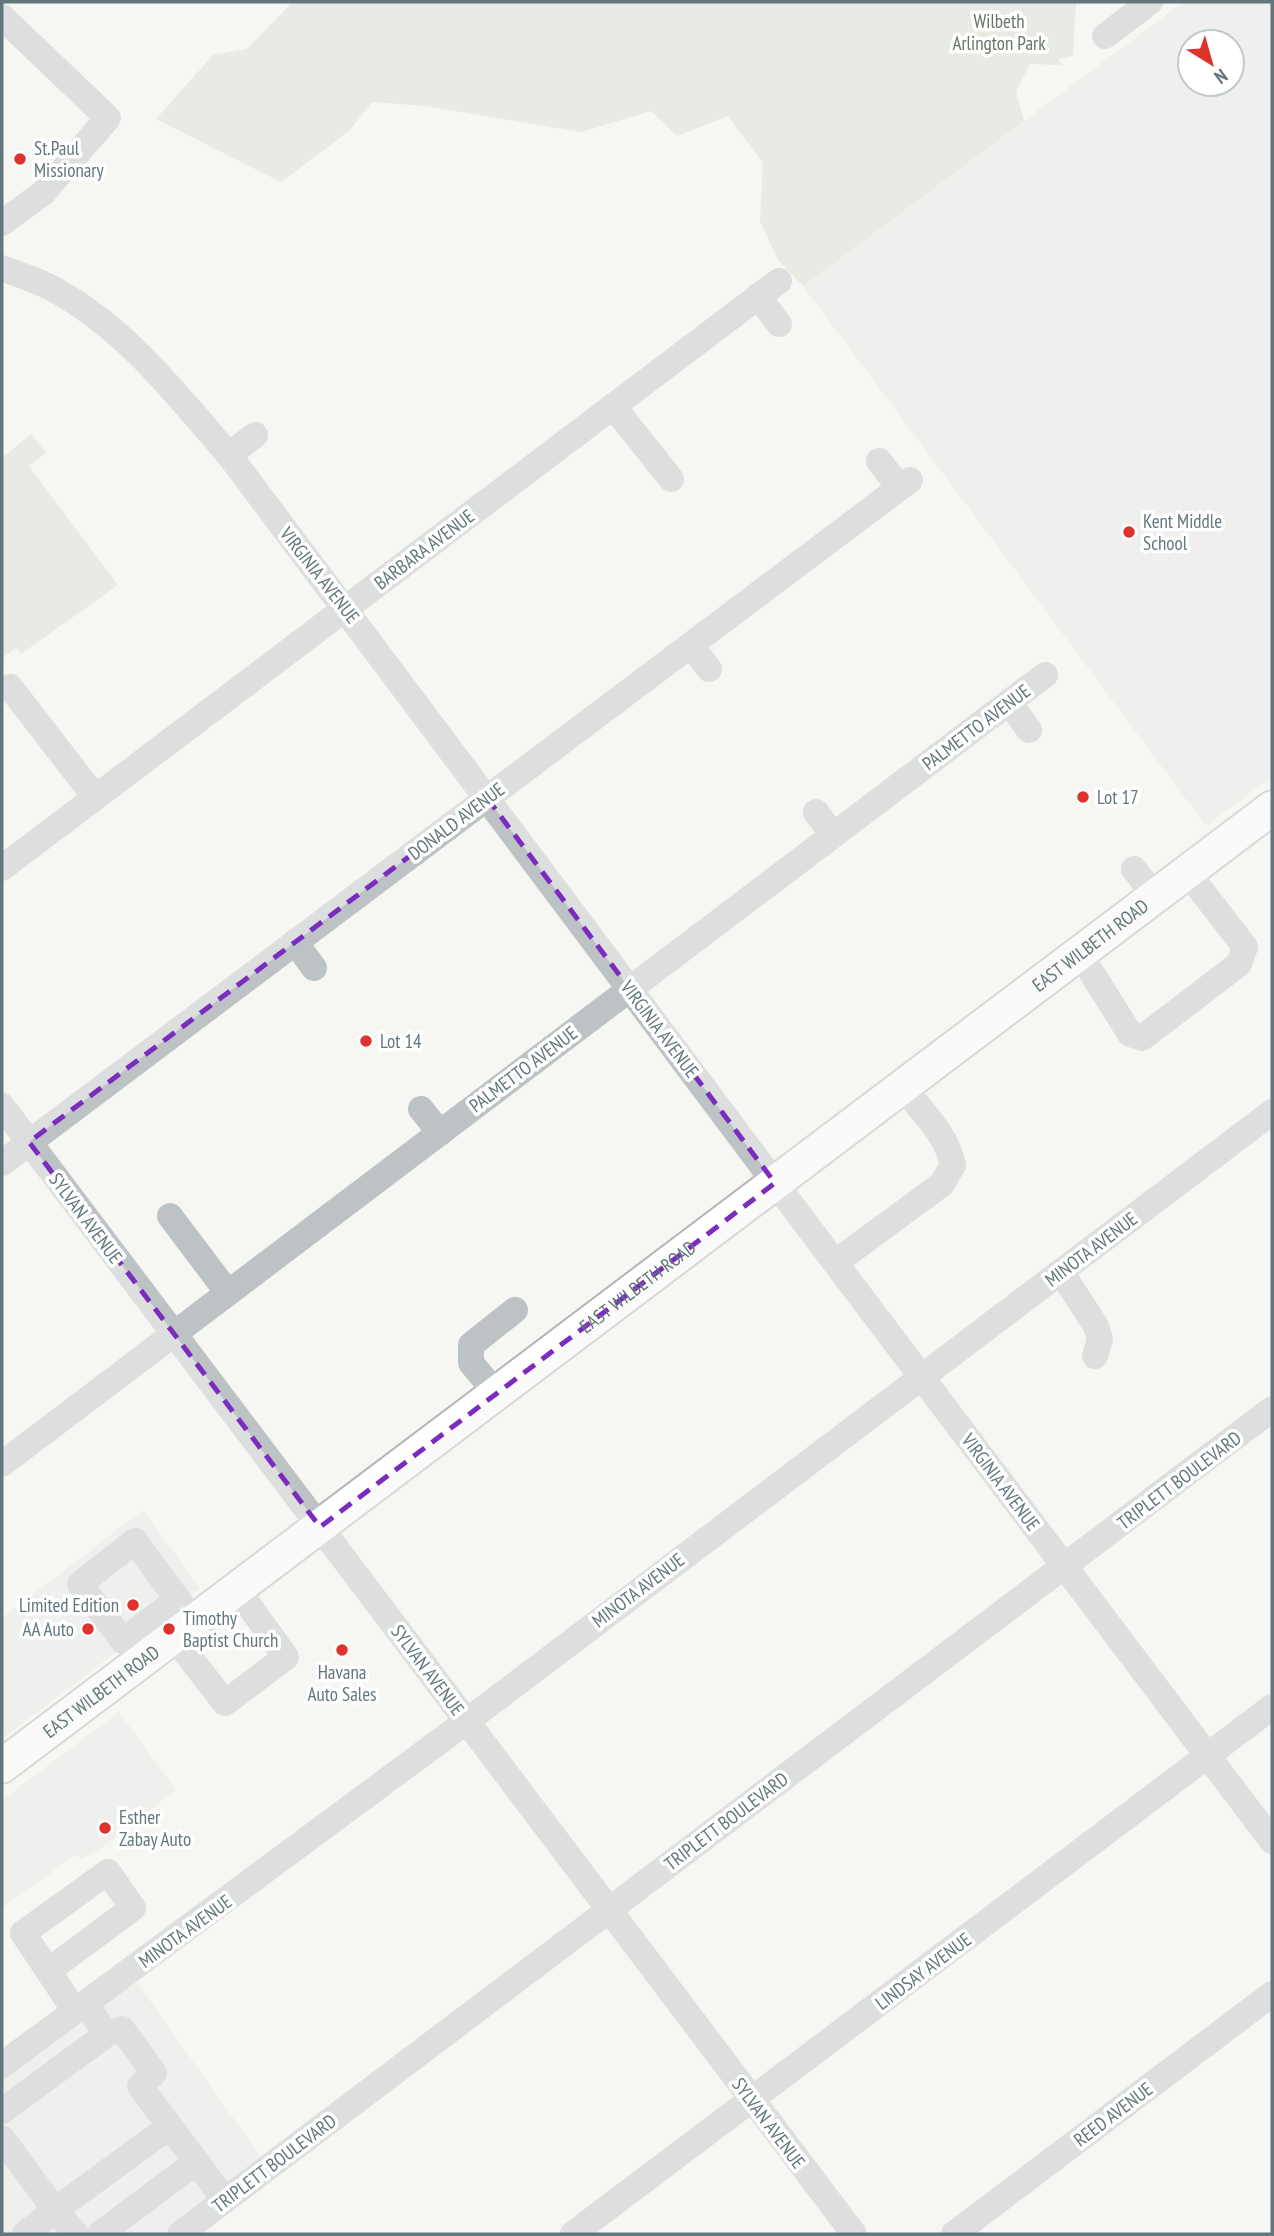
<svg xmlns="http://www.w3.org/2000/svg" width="1274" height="2236" viewBox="0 0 1274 2236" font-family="'PT Sans Narrow',sans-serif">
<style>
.built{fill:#e7e8e7;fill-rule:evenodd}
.green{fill:#d7dbd2}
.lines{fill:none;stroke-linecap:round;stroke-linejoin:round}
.major-casing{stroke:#afb6b8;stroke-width:37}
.minor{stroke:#bdc3c5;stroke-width:26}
.major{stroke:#fff;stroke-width:33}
.marked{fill:none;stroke:#7b2cbf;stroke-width:5;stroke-dasharray:14 9;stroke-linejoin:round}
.poi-dot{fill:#de322c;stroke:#fff;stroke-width:2.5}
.labels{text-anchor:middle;stroke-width:7;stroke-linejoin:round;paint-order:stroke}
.park-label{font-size:19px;fill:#697661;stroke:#fff}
.poi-label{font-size:19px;fill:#62777d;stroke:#fff;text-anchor:start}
.street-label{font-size:19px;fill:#62777d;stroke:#fff}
</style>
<rect width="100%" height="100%" fill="#f6f6f3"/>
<g class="built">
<path d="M1183,2H1272V777L1206,826L803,286ZM1190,42H1232V84H1190Z"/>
<polygon points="143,1510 200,1588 2,1739 2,1618"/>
<polygon points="119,1712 176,1790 101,1848 82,1859 77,1854 2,1908 2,1800"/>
<polygon points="129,1971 268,2167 180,2234 2,2234 2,2065"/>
</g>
<g class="green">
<polygon points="290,2 1075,2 1076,3 1073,56 1058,59 1062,65 1030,64 1016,91 1024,121 803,286 778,260 760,221 763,163 728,116 677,136 651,111 581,132 425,106 372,102 349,131 281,182 156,119 213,55 247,49 289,6"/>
<polygon points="31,434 46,453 29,466 118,585 21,654 16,648 2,658 2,458"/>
</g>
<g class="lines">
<defs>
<g id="major">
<path id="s1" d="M2,1766L1272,808"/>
</g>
</defs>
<use href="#major" class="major-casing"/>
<g class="minor">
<polyline points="2,17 108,118 43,193 2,223"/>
<polyline points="1105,36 1150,2"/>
<path d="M2,268C20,275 40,281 57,291C128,331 176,394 229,455L775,1183L1272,1841"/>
<polyline points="758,296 779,324"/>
<polyline points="613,406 671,479"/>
<polyline points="229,455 255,435"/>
<polyline points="879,461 899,487"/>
<polyline points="691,645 709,669"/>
<polyline points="10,687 95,797"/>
<polyline points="1009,702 1029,730"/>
<polyline points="816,812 833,835"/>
<polyline points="2,868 779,281"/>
<polyline points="1134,869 1155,896"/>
<polyline points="295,942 314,968"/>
<polyline points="1080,954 1130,1034 1142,1038 1239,964 1245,947 1187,872"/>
<polyline points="2,1106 854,2234"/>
<polyline points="421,1109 440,1133"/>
<polyline points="2,1163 910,480"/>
<polyline points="170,1216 228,1293"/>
<path d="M836,1262L942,1184L953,1165C947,1134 921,1111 903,1087"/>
<polyline points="1061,1272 1096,1326 1100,1339 1095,1356"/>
<polyline points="496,1393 471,1363 471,1345 515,1310"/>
<polyline points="2,1464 1045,675"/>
<polyline points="178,1599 123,1641 80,1584 135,1541 194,1622"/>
<polyline points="174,1637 225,1703 286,1657 237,1589"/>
<polyline points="48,1971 133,1908 108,1872 23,1933 75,2011"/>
<polyline points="85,2004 107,2034 122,2029 154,2073 140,2086 225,2200"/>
<polyline points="2,2065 467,1721 1272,1112"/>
<polyline points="2,2111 107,2034"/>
<polyline points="2,2138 55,2210 76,2234"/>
<polyline points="25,2234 55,2210 169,2127"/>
<polyline points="100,2234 196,2162"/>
<polyline points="180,2234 1272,1409"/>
<polyline points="573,2234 1272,1707"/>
<polyline points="954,2234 1272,1994"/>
</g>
<use href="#major" class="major"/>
</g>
<path d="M0 0H1274V2236H0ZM487,798L775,1183L320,1527L29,1142Z" fill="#f6f6f3" fill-opacity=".55" fill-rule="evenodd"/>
<path class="marked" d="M487,798L775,1183L320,1527L29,1142Z"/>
<g class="poi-dot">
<circle cx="20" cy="159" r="7"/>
<circle cx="1129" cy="532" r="7"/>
<circle cx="1083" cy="797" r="7"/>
<circle cx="366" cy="1041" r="7"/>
<circle cx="133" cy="1605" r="7"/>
<circle cx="88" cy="1629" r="7"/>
<circle cx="169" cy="1629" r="7"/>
<circle cx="342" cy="1650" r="7"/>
<circle cx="105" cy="1828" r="7"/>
</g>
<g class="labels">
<g class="park-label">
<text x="999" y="28">Wilbeth<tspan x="999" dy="22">Arlington Park</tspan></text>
</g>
<g class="poi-label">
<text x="34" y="155">St.Paul<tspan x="34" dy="22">Missionary</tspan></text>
<text x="1143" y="528">Kent Middle<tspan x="1143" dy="22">School</tspan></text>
<text x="1097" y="804">Lot 17</text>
<text x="380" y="1048">Lot 14</text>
<text x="119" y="1612" text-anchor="end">Limited Edition</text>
<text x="183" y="1625">Timothy<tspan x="183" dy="22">Baptist Church</tspan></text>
<text x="74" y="1636" text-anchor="end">AA Auto</text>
<text x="342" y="1679" text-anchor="middle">Havana<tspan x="342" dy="22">Auto Sales</tspan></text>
<text x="119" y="1824">Esther<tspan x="119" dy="22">Zabay Auto</tspan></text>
</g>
<g class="street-label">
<text transform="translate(424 549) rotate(-37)" y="7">BARBARA AVENUE</text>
<text transform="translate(320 575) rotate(52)" y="7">VIRGINIA AVENUE</text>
<text transform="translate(976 727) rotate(-37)" y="7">PALMETTO AVENUE</text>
<text transform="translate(456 821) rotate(-37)" y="7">DONALD AVENUE</text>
<text dy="7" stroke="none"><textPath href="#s1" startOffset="1363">EAST WILBETH ROAD</textPath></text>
<text transform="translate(660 1029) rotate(53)" y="7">VIRGINIA AVENUE</text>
<text transform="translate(523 1069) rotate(-37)" y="7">PALMETTO AVENUE</text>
<text transform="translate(86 1218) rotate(53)" y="7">SYLVAN AVENUE</text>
<text transform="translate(1091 1249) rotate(-37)" y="7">MINOTA AVENUE</text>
<text dy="7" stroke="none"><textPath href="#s1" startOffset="796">EAST WILBETH ROAD</textPath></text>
<text transform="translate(1179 1480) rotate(-37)" y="7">TRIPLETT BOULEVARD</text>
<text transform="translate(1001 1482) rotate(53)" y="7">VIRGINIA AVENUE</text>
<text transform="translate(638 1590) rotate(-37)" y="7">MINOTA AVENUE</text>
<text transform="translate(428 1670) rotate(53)" y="7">SYLVAN AVENUE</text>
<text dy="7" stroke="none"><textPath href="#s1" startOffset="124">EAST WILBETH ROAD</textPath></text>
<text transform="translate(726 1821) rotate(-37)" y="7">TRIPLETT BOULEVARD</text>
<text transform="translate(185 1931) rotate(-36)" y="7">MINOTA AVENUE</text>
<text transform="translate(923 1971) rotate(-37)" y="7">LINDSAY AVENUE</text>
<text transform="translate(1113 2114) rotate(-37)" y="7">REED AVENUE</text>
<text transform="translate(769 2123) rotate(53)" y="7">SYLVAN AVENUE</text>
<text transform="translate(274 2163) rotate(-37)" y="7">TRIPLETT BOULEVARD</text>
</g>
</g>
<rect width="1274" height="2236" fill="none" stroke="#62777d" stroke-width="7"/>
<g transform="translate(1211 63) rotate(143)"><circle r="33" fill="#ffffff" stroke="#c0c9cb" stroke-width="2"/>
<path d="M0-5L12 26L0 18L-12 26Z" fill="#de322c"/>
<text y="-10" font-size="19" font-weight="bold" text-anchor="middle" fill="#62777d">N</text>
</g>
</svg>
